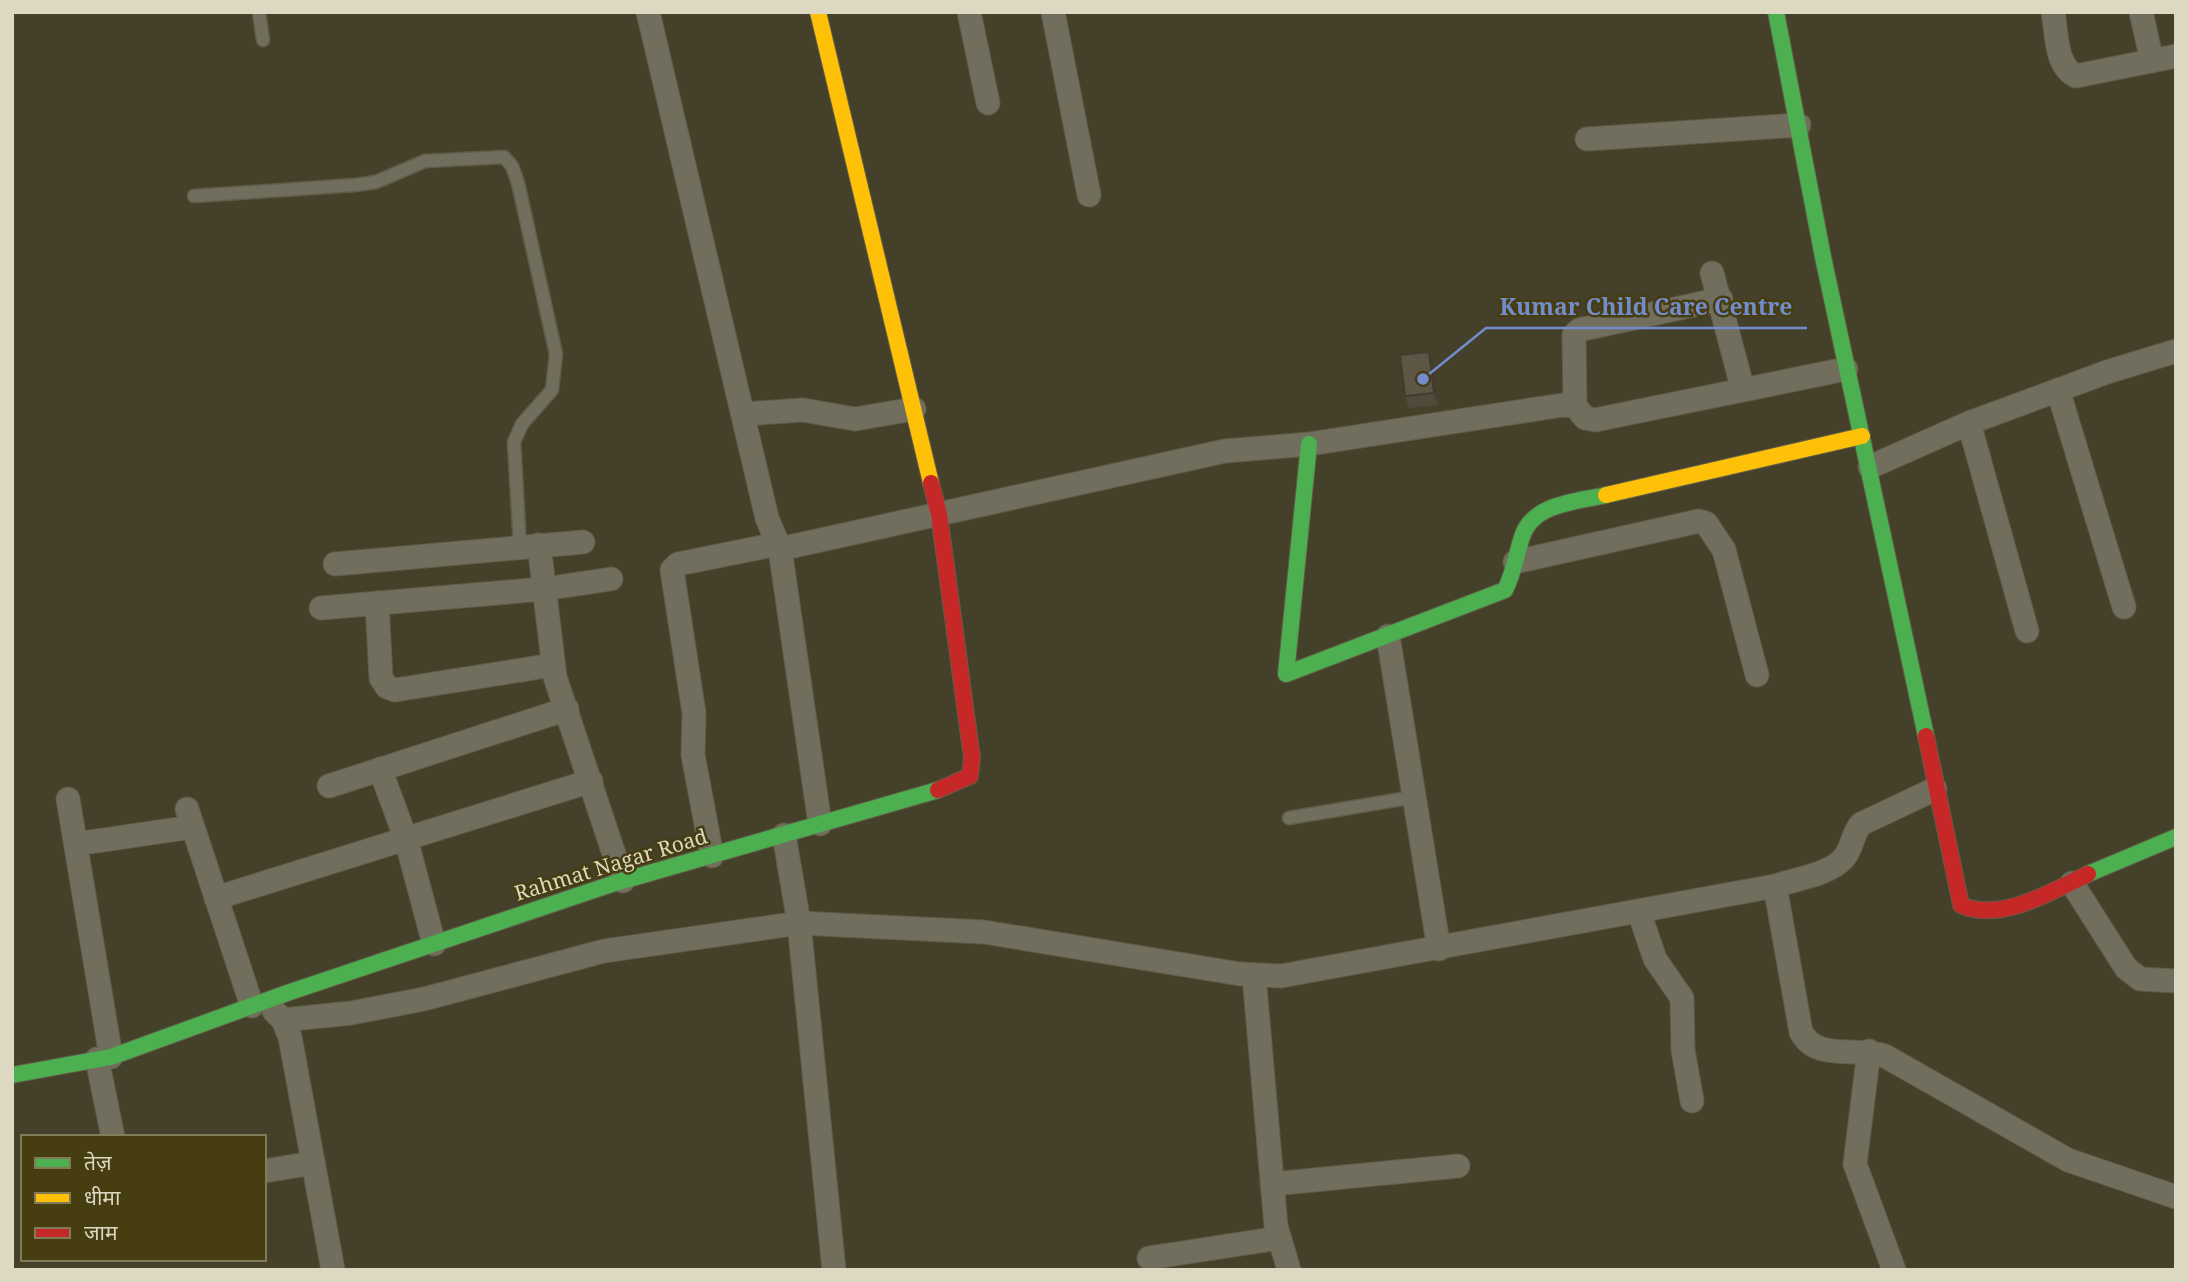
<svg xmlns="http://www.w3.org/2000/svg" width="2188" height="1282" viewBox="0 0 2188 1282" font-family="'Noto Serif','Noto Sans Devanagari',serif">
<style>
.lines{fill:none;stroke-linecap:round;stroke-linejoin:round}
.lane-casing{stroke:#5f5c47;stroke-width:15}
.street-casing{stroke:#5f5c47;stroke-width:25}
.fast-casing{stroke:#5f5c47;stroke-width:18}
.slow-casing{stroke:#5f5c47;stroke-width:18}
.jam-casing{stroke:#5f5c47;stroke-width:18}
.lane{stroke:#716e5e;stroke-width:12}
.street{stroke:#716e5e;stroke-width:23}
.fast{stroke:#4caf50;stroke-width:16}
.slow{stroke:#ffc107;stroke-width:16}
.jam{stroke:#c62828;stroke-width:16}
.wall{fill:#514a3b}
.shaded-wall{fill:#423c30}
.building{fill:#5e5645;stroke:#423c30;stroke-width:2}
.labels{text-anchor:middle;stroke-width:5;stroke-linejoin:round;paint-order:stroke}
.street-label{font-size:21px;fill:#ddd8c1;stroke:#463d11}
.leader{fill:none;stroke:#738cce;stroke-width:2.5}
.callout-dot{fill:#738cce;stroke:#463d11;stroke-width:2.5}
.callout-label{font-size:23px;text-anchor:middle;font-weight:bold;fill:#738cce;stroke:#463d11;stroke-width:5;stroke-linejoin:round;paint-order:stroke}
</style>
<rect width="100%" height="100%" fill="#454029"/>
<g class="lines">
<defs>
<g id="lane">
<polyline points="259,12 263,40"/>
<polyline points="194,196 355,185 376,182 425,161 504,157 512,166 518,183 556,354 552,390 522,424 514,442 520,547"/>
<polyline points="1289,818 1414,797"/>
</g>
<g id="street">
<polyline points="648,12 767,518 780,549 1225,451 1309,444 1563,405 1575,406 1585,418 1595,420 1846,369"/>
<polyline points="969,12 988,103"/>
<polyline points="1053,12 1089,195"/>
<path d="M2053,12C2057,33 2055,66 2076,76L2176,56"/>
<polyline points="2141,12 2152,61"/>
<polyline points="1587,139 1799,125"/>
<polyline points="1712,273 1743,390"/>
<polyline points="2058,390 2124,607"/>
<polyline points="1575,406 1574,335 1579,330 1721,299"/>
<polyline points="743,414 803,410 855,419 914,409"/>
<polyline points="1969,423 2107,372 2176,351"/>
<polyline points="1870,467 1969,423 2027,631"/>
<polyline points="539,545 555,677 623,881"/>
<polyline points="780,549 820,824"/>
<polyline points="1515,562 1699,521 1706,523 1724,550 1757,675"/>
<polyline points="335,564 583,542"/>
<polyline points="377,603 381,678 387,687 395,690 553,665"/>
<polyline points="321,608 544,589 611,579"/>
<polyline points="1388,636 1439,949"/>
<polyline points="380,769 406,839 434,944"/>
<polyline points="329,786 567,709"/>
<path d="M1935,789L1861,824C1852,834 1852,850 1843,859C1828,875 1795,879 1775,886L1801,1032C1817,1062 1856,1046 1885,1056L2068,1160L2176,1197"/>
<polyline points="68,799 111,1057"/>
<polyline points="187,809 252,1006"/>
<polyline points="784,835 799,923 834,1270"/>
<polyline points="76,844 192,827"/>
<polyline points="712,856 693,755 694,713 672,570 678,564 778,544"/>
<polyline points="2072,883 2126,968 2140,979 2176,981"/>
<polyline points="216,898 591,781"/>
<polyline points="1639,912 1655,959 1682,998 1683,1050 1692,1101"/>
<polyline points="1254,976 1276,1226 1289,1270"/>
<polyline points="274,1011 283,1020 290,1037 333,1270"/>
<polyline points="283,1020 351,1013 424,999 604,951 799,923 984,932 1240,974 1281,976 1775,886"/>
<polyline points="1869,1051 1855,1164 1894,1270"/>
<polyline points="97,1059 113,1137"/>
<polyline points="264,1171 313,1163"/>
<polyline points="1272,1184 1458,1166"/>
<polyline points="1149,1258 1279,1238"/>
</g>
<g id="fast">
<polyline points="1776,12 1823,257 1926,736"/>
<path d="M1309,444L1286,674L1505,590C1514,573 1516,555 1522,537C1533,503 1576,502 1606,495"/>
<polyline points="2088,874 2176,837"/>
<polyline points="12,1075 111,1057 290,992 615,883 938,790"/>
</g>
<g id="slow">
<polyline points="818,12 931,483"/>
<polyline points="1606,495 1862,436"/>
</g>
<g id="jam">
<polyline points="931,483 939,514 972,758 970,776 938,790"/>
<path d="M1926,736L1961,905C2000,923 2053,891 2088,874"/>
</g>
</defs>
<use href="#lane" class="lane-casing"/>
<use href="#street" class="street-casing"/>
<use href="#fast" class="fast-casing"/>
<use href="#slow" class="slow-casing"/>
<use href="#jam" class="jam-casing"/>
<use href="#lane" class="lane"/>
<use href="#street" class="street"/>
<use href="#fast" class="fast"/>
<use href="#slow" class="slow"/>
<use href="#jam" class="jam"/>
</g>
<polygon class="wall" points="1433,363 1438,405 1409,408 1405,396"/>
<polygon class="shaded-wall" points="1429,352 1433,363 1438,405 1434,393"/>
<polygon class="building" points="1429,352 1434,393 1405,396 1400,355"/>
<g class="labels">
<g class="street-label">
<text transform="translate(611 865) rotate(-17)" y="7">Rahmat Nagar Road</text>
</g>
</g>
<path class="leader" d="M1423 379L1486 328H1807"/>
<circle class="callout-dot" cx="1423" cy="379" r="7"/>
<g class="callout-label">
<text x="1646" y="315">Kumar Child Care Centre</text>
</g>
<rect width="2188" height="1282" fill="none" stroke="#ddd8c1" stroke-width="28"/>
<rect x="21" y="1135" width="245" height="126" fill="#463d11" stroke="#827b57" stroke-width="2"/>
<rect x="35" y="1158" width="35" height="10" fill="#4caf50" stroke="#827b57" stroke-width="2"/>
<text x="84" y="1170" font-size="21" fill="#ddd8c1">तेज़</text>
<rect x="35" y="1193" width="35" height="10" fill="#ffc107" stroke="#827b57" stroke-width="2"/>
<text x="84" y="1205" font-size="21" fill="#ddd8c1">धीमा</text>
<rect x="35" y="1228" width="35" height="10" fill="#c62828" stroke="#827b57" stroke-width="2"/>
<text x="84" y="1240" font-size="21" fill="#ddd8c1">जाम</text>
</svg>
